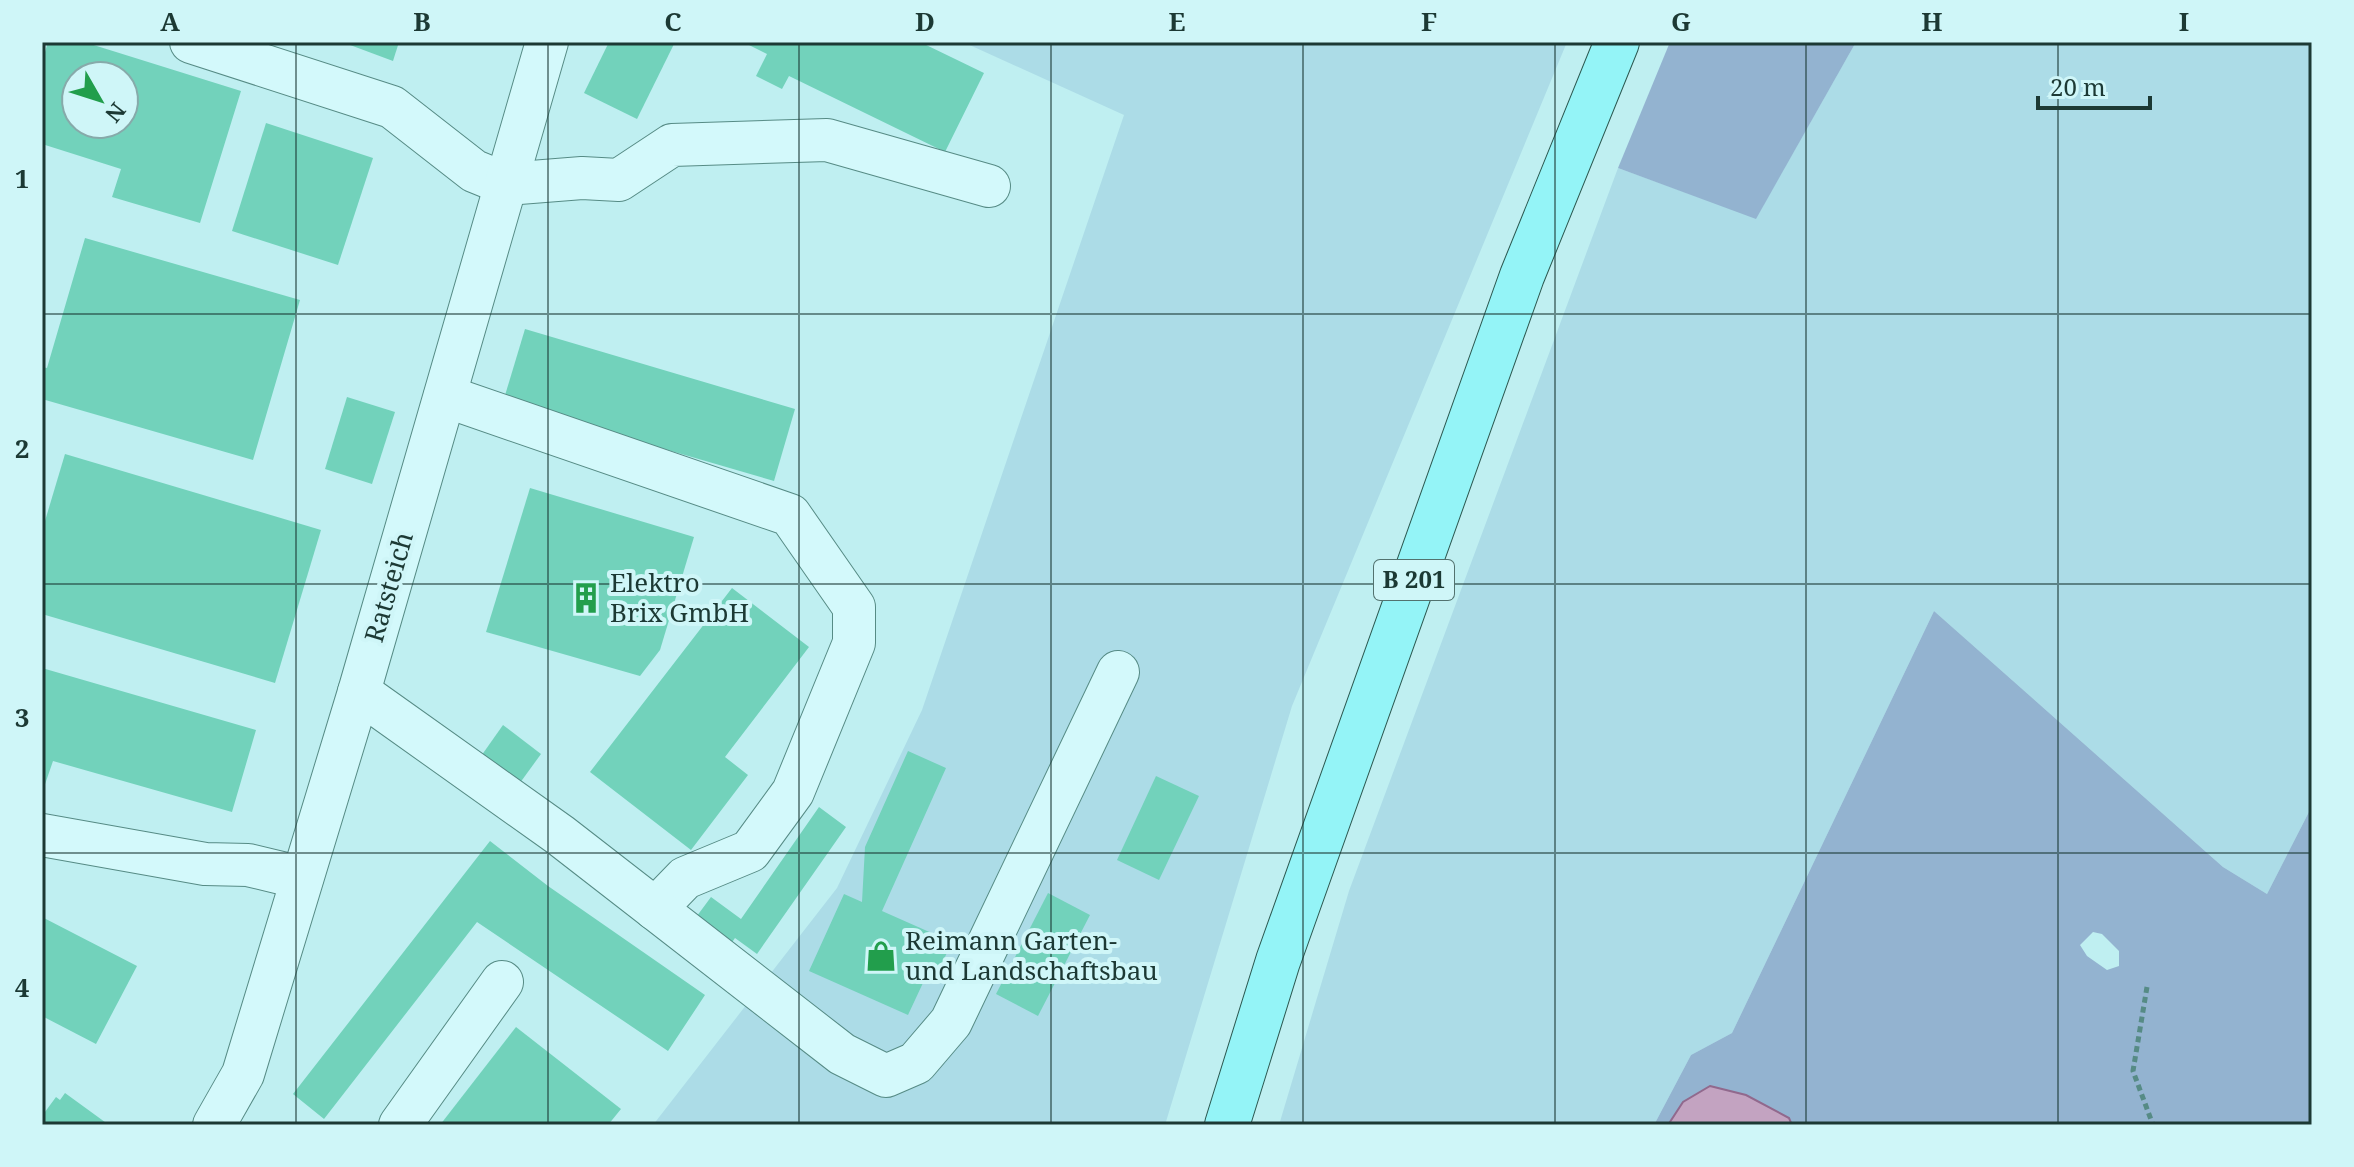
<svg xmlns="http://www.w3.org/2000/svg" width="2354" height="1167" viewBox="0 0 2354 1167" font-family="'Noto Serif',serif">
<style>
.farmland{fill:#acdce7}
.green{fill:#93b3d0;fill-rule:evenodd}
.water{fill:#c3a3c1;stroke:#91698d;stroke-width:2}
.building{fill:#72d2bb;fill-rule:evenodd}
.lines{fill:none;stroke-linecap:round;stroke-linejoin:round}
.minor-casing{stroke:#568b85;stroke-width:44}
.major-casing{stroke:#2b5850;stroke-width:46}
.path{stroke:#568b85;stroke-width:5;stroke-dasharray:6 4;stroke-linecap:butt}
.minor{stroke:#d3f9fb;stroke-width:42}
.major{stroke:#94f4f7;stroke-width:44}
.grid{fill:none;stroke:#1c3934;stroke-width:2;stroke-opacity:0.55}
.labels{text-anchor:middle;stroke-width:8;stroke-linejoin:round;paint-order:stroke}
.shield{fill:#cff6f8;stroke:#52726f;stroke-width:2}
.shield-label{font-size:24px;font-weight:bold;fill:#1c3934}
.poi-label{font-size:26px;fill:#1c3934;stroke:#cff6f8;text-anchor:start}
.street-label{font-size:26px;fill:#1c3934;stroke:#cff6f8}
.neatline{fill:none;stroke:#1c3934;stroke-width:3}
.grid-label{font-size:26px;text-anchor:middle;font-weight:bold;fill:#1c3934}
</style>
<rect width="100%" height="100%" fill="#bfeff1"/>
<g class="farmland">
<polygon points="963,42 1567,42 1292,706 1165,1125 653,1125 837,888 922,710 1124,115"/>
<polygon points="1856,42 2312,42 2312,806 2267,894 2223,867 1934,611 1732,1033 1691,1055 1654,1125 1279,1125 1349,891 1618,168 1756,218"/>
</g>
<g class="green">
<polygon points="1670,42 1856,42 1756,219 1618,168"/>
<path d="M1934,611L2223,867L2267,894L2312,806V1125H1792L1789,1118L1654,1125L1691,1055L1732,1033ZM2093,932L2102,934L2119,951V966L2107,970L2087,956L2080,945Z"/>
</g>
<polygon class="water" points="1710,1086 1746,1095 1789,1118 1792,1125 1668,1125 1683,1102"/>
<g class="building">
<path d="M48,42H84L241,91L200,223L112,197L121,169L42,144V62ZM76,76H124V124H76Z"/>
<polygon points="342,42 399,42 393,61"/>
<polygon points="609,42 675,42 637,119 584,93"/>
<polygon points="743,42 920,42 984,73 945,152 789,76 782,89 756,76 767,54"/>
<polygon points="266,123 373,158 338,265 232,231"/>
<polygon points="85,238 300,300 253,460 42,399 42,367 47,368"/>
<polygon points="525,329 795,409 774,481 503,402"/>
<polygon points="347,397 395,412 372,484 325,469"/>
<polygon points="65,454 321,530 275,683 42,614 42,531"/>
<polygon points="530,488 694,537 660,650 640,676 486,632"/>
<polygon points="732,588 809,647 725,757 748,775 691,850 590,772"/>
<polygon points="42,668 256,730 232,812 53,761 42,793"/>
<polygon points="503,725 541,754 517,787 479,759"/>
<polygon points="908,751 946,768 882,911 952,942 937,974 929,970 908,1015 809,971 844,894 862,902 865,847"/>
<polygon points="1156,776 1199,796 1159,880 1117,860"/>
<polygon points="819,807 846,827 757,954 735,938 730,945 694,920 711,897 741,919"/>
<polygon points="490,841 548,886 705,995 668,1051 477,922 324,1119 293,1094"/>
<polygon points="1048,893 1090,915 1038,1016 996,994"/>
<polygon points="42,917 137,966 96,1044 42,1016"/>
<polygon points="516,1027 621,1109 608,1125 440,1125"/>
<polygon points="65,1093 109,1125 42,1125 42,1116 56,1097 60,1100"/>
</g>
<g class="lines">
<defs>
<g id="minor">
<polyline points="191,42 392,107 474,171 506,184 582,178 619,180 672,145 827,140 989,186"/>
<polyline points="445,396 790,515 854,607 854,643 793,792 750,851 685,878 655,909"/>
<polyline points="359,692 560,835 842,1054 886,1076 916,1063 951,1022 1118,672"/>
<polyline points="42,835 205,864 248,865 302,878"/>
<polyline points="214,1125 243,1074 359,692 547,42"/>
<polyline points="400,1125 502,982"/>
</g>
<polyline id="major" points="1227,1125 1278,961 1522,276 1617,42"/>
</defs>
<use href="#minor" class="minor-casing"/>
<use href="#major" class="major-casing"/>
<polyline class="path" points="2147,987 2133,1071 2153,1125"/>
<use href="#minor" class="minor"/>
<use href="#major" class="major"/>
</g>
<path class="grid" d="M296,42V1125M548,42V1125M799,42V1125M1051,42V1125M1303,42V1125M1555,42V1125M1806,42V1125M2058,42V1125M42,314H2312M42,584H2312M42,853H2312"/>
<defs>
<symbol id="building-bare" viewBox="-9 -9 18 18"><path d="M-4-6H4V6H1V3H-1V6H-4ZM-2.5-4.3h1.7v1.8h-1.7ZM.8-4.3h1.7v1.8H.8ZM-2.5-1h1.7V.8h-1.7ZM.8-1h1.7V.8H.8Z" fill="#229e4c" stroke="#cff6f8" stroke-width="2.5" paint-order="stroke"/></symbol>
<symbol id="shop-bare" viewBox="-9 -9 18 18"><path d="M-5-2.5h2.3a2.7 3.5 0 0 1 5.4 0H5L5.5 6h-11ZM-1.5-2.5h3a1.5 2.3 0 0 0-3 0Z" fill="#229e4c" stroke="#cff6f8" stroke-width="2.5" paint-order="stroke"/></symbol>
</defs>
<g fill-rule="evenodd">
<use href="#building-bare" x="564" y="576" width="44" height="44"/>
<use href="#shop-bare" x="859" y="934" width="44" height="44"/>
</g>
<g class="labels">
<rect class="shield" x="1374" y="560" width="80" height="40" rx="6"/>
<g class="shield-label">
<text x="1414" y="588">B 201</text>
</g>
<g class="poi-label">
<text x="610" y="592">Elektro<tspan x="610" dy="30">Brix GmbH</tspan></text>
<text x="905" y="950">Reimann Garten-<tspan x="905" dy="30">und Landschaftsbau</tspan></text>
</g>
<g class="street-label">
<text transform="translate(389 587) rotate(-74)" y="9">Ratsteich</text>
</g>
</g>
<rect width="2354" height="1167" fill="none" stroke="#cff6f8" stroke-width="88"/>
<g transform="translate(100 100) rotate(129)"><circle r="38" fill="#cff6f8" stroke="#87aaaa" stroke-width="2"/>
<path d="M0-6L14 30L0 20L-14 30Z" fill="#229e4c"/>
<text y="-12" font-size="22" font-weight="bold" text-anchor="middle" fill="#1c3934">N</text>
</g>
<path d="M2038 96v12h112v-12" fill="none" stroke="#1c3934" stroke-width="4"/>
<text x="2050" y="96" font-size="24" fill="#1c3934" stroke="#cff6f8" stroke-width="6" paint-order="stroke">20 m</text>
<rect x="44" y="44" width="2266" height="1079" class="neatline"/>
<g class="grid-label">
<text x="170" y="31">A</text>
<text x="422" y="31">B</text>
<text x="673" y="31">C</text>
<text x="925" y="31">D</text>
<text x="1177" y="31">E</text>
<text x="1429" y="31">F</text>
<text x="1681" y="31">G</text>
<text x="1932" y="31">H</text>
<text x="2184" y="31">I</text>
<text x="22" y="188">1</text>
<text x="22" y="458">2</text>
<text x="22" y="727">3</text>
<text x="22" y="997">4</text>
</g>
</svg>
